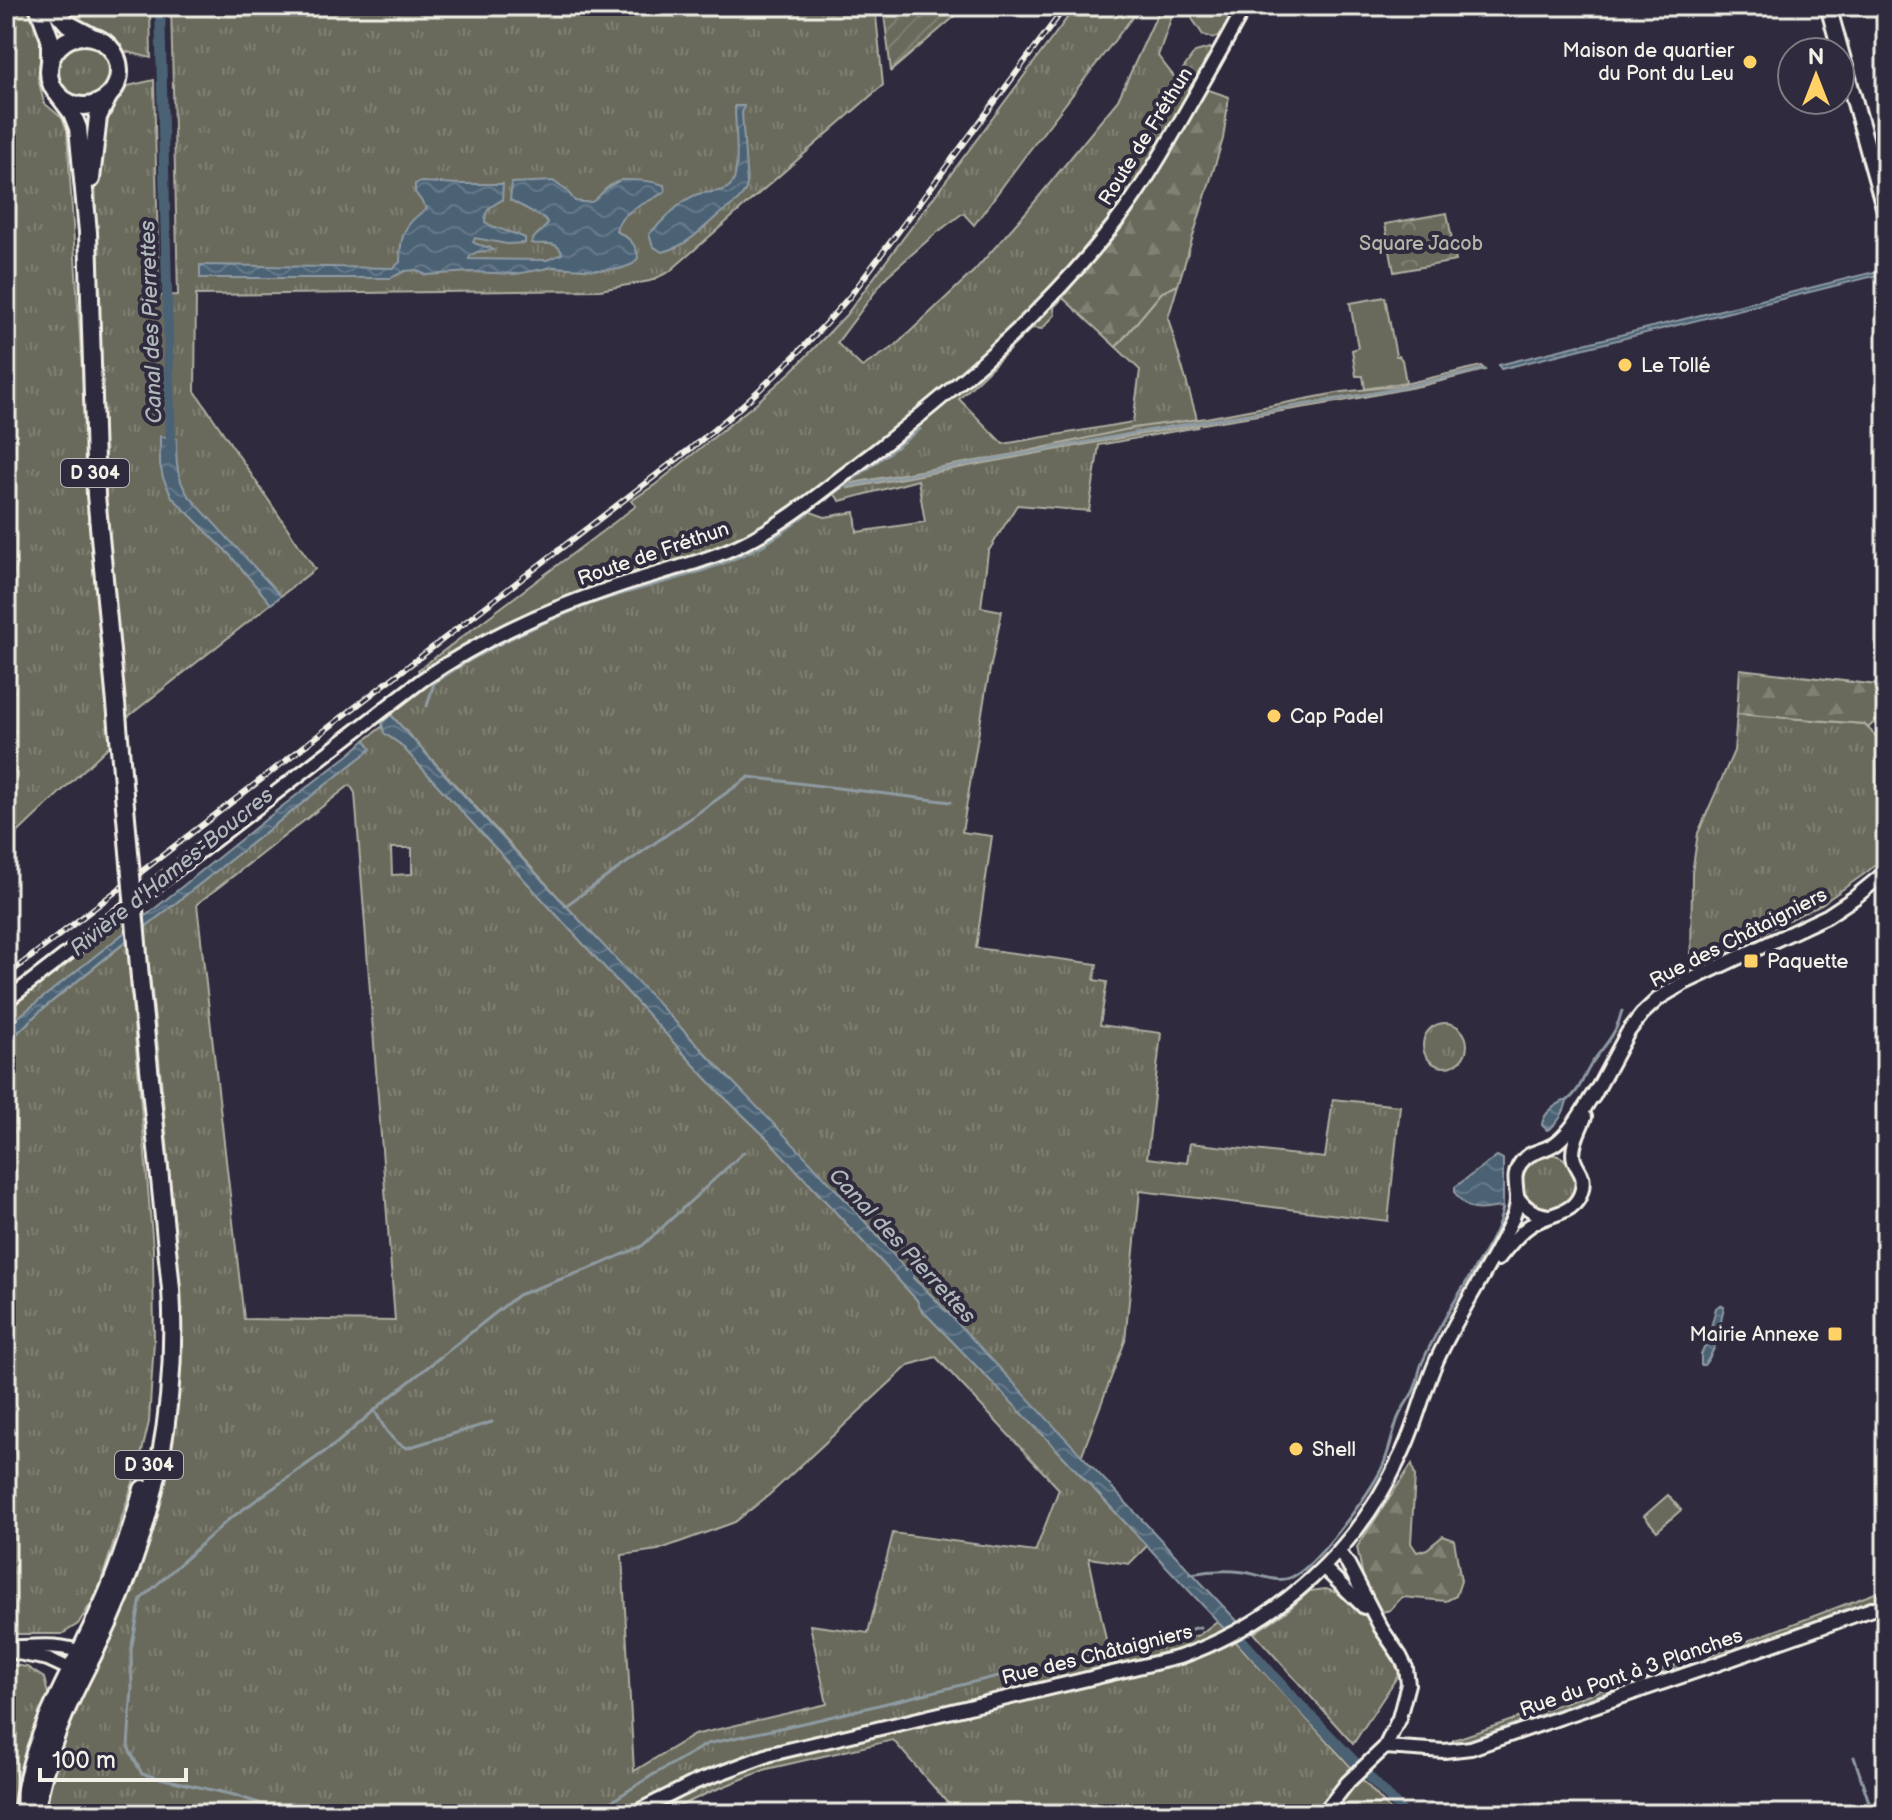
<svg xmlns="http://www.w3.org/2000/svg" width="1892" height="1820" viewBox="0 0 1892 1820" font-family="'Balsamiq Sans',sans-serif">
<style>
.grass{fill:url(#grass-tufts);stroke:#afaea2;stroke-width:2;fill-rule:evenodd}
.forest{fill:url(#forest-firs);stroke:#afaea2;stroke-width:2}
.wetland{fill:url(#wetland-marsh);stroke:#afaea2;stroke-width:2}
.park{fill:url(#park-crowns);stroke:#afaea2;stroke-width:2}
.garden{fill:url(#garden-furrows);stroke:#afaea2;stroke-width:2}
.pitch{fill:#6a6b5c;stroke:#afaea2;stroke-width:2}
.water{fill:url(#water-waves);stroke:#8f9ba3;stroke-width:2}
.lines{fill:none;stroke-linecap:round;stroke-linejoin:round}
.stream{stroke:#8f9ba3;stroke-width:3}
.canal{stroke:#4b6275;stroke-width:10}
.tertiary-casing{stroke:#f4f1e8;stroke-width:18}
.secondary-casing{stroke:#f4f1e8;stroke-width:20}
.primary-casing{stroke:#f4f1e8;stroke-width:22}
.tertiary{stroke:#2f2a3d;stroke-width:12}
.secondary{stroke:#2f2a3d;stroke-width:14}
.primary{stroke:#2f2a3d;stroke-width:16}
.rail-casing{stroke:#f4f1e8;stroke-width:6}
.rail{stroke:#2f2a3d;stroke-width:3;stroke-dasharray:9;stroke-linecap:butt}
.primary-bridge-casing{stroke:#f4f1e8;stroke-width:22;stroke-linecap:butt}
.primary-bridge{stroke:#2f2a3d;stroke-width:16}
.poi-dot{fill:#ffd166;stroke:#2f2a3d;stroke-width:3}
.labels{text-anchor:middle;stroke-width:8;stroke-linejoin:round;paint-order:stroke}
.shield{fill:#2f2a3d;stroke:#b9b5b5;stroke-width:2}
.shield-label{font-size:18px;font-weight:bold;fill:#f4f1e8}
.poi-label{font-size:20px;fill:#f4f1e8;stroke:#2f2a3d;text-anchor:start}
.street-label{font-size:20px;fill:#f4f1e8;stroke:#2f2a3d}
.park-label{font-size:20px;fill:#b6b5a9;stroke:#2f2a3d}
.water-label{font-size:22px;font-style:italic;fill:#b0b8ba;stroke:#2f2a3d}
</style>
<defs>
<pattern id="grass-tufts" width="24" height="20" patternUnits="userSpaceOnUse" patternTransform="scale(2)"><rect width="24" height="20" fill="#6a6b5c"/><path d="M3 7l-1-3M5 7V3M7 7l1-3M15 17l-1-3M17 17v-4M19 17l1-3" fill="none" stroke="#808173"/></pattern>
<pattern id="forest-firs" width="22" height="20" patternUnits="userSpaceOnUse" patternTransform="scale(2)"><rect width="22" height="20" fill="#6a6b5c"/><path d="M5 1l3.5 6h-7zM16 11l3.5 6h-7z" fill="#808173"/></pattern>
<pattern id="wetland-marsh" width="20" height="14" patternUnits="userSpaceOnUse" patternTransform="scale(2)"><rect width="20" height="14" fill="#6a6b5c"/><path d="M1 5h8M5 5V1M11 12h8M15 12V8" fill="none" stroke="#808173"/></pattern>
<pattern id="park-crowns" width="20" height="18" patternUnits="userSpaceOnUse" patternTransform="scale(2)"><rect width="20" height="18" fill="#6a6b5c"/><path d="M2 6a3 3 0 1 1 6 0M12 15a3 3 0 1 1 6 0" fill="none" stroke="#808173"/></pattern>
<pattern id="garden-furrows" width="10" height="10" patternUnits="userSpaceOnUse" patternTransform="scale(2)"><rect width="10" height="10" fill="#6a6b5c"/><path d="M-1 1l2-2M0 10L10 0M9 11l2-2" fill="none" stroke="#808173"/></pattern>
<pattern id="water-waves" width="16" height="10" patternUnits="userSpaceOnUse" patternTransform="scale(2)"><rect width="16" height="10" fill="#4b6275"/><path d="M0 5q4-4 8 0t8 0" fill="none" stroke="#667989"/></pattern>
</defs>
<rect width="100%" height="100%" fill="#2f2a3d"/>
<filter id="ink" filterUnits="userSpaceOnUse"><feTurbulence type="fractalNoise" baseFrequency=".0125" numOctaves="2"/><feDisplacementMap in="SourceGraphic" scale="16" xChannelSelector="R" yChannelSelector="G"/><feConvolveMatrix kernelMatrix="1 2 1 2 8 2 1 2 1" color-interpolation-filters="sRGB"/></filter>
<g filter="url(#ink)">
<g class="grass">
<polygon points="6,6 30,6 44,47 38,78 44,103 62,118 67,130 95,577 110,745 6,844"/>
<polygon points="57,6 150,6 151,58 124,51 117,42 98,32 86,29"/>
<polygon points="171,6 875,6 883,85 669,272 650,281 600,290 196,295 195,391 315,569 125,719 103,510 95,170 107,110 128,86 154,80 159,296 178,295"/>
<path d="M1076,6H1141L1022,160L974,225L963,213L935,234L887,276L837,343L862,367L896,345L975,270L1028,210L1118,100L1161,6L1173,13L1158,56L1176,79L1195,52L1210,48L1214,53L1206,89L1164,163L1126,223L1069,288L1063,298L1054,307L1055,315L1042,329L1032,328L959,399L1003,444L1133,422L1140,370L1116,347L1162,292L1178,285L1168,318L1196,415L1198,427L1099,445L1089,511L1017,505L988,552L981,607L1002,611L986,689L962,832L992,836L976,948L1097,964L1094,980L1107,982L1100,1025L1161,1033L1147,1158L1187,1163L1190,1143L1325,1158L1333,1099L1400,1106L1388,1221L1140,1191L1125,1341L1081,1457L933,1297L906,1271L883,1241L812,1165L619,963L391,715L426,683L418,670L636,506L631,501L656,484L756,403L793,370L846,315ZM918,480L925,522L857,532L855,512L825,517L805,510L832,491L840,501Z"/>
<polygon points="1189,6 1240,6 1224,35 1213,38 1203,35 1187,11"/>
<circle cx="83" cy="70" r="29"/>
<polygon points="1737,714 1864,724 1886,746 1886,856 1867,872 1822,904 1691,968 1692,873 1698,833 1734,751"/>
<path d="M383,726C384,736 393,738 400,744L719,1092L767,1138L917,1300L920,1308L1048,1440L1147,1546L1129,1564L1089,1558L1110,1659L1199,1635L1217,1621L1394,1814H957L893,1740L767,1769L710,1792L663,1814H43L45,1799L54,1759L86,1683L129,1591L179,1348C182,1287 174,1226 169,1165C162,1086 155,1007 144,928L370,749L365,740ZM350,785L355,793L395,1321L244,1319L197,904ZM391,848H412V874L392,875ZM936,1357L1059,1489L1035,1552L893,1533L868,1633L810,1625L827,1704L694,1735L634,1771L622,1555L658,1550L735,1522L769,1495L909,1365Z"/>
<polygon points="123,920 126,932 6,1027 6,1007"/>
<polygon points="127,941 153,1248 154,1341 149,1422 139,1464 97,1594 78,1624 62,1634 6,1634 6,1044 39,1012"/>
<circle cx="1445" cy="1045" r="22"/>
<circle cx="1548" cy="1182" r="28"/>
<path d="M1326,1589C1332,1591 1339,1593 1344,1596C1364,1609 1391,1649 1401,1671L1353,1744L1254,1633L1287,1611L1310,1591Z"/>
<polygon points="6,1664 27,1667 44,1678 49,1698 25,1759 15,1814 6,1814"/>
</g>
<g class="forest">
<polygon points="1206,89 1229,97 1223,139 1178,285 1162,292 1116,347 1063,298 1069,288 1126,223 1164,163"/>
<polygon points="1740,669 1886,686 1886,711 1868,728 1864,724 1737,714"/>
<polygon points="1412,1464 1415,1476 1411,1543 1417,1552 1427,1549 1443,1536 1454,1540 1461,1581 1456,1596 1446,1601 1402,1597 1390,1610 1382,1612 1365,1587 1357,1547"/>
</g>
<g class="wetland">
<polygon points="1481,366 1485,370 1425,385 1343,401 1136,435 849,488 853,483 1015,454 1133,428 1206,418 1342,392 1396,386"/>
<polygon points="1886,1589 1886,1599 1711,1660 1710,1655"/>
<polygon points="1690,1660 1693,1668 1475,1743 1452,1744 1453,1740"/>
</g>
<polygon class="park" points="1447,213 1456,261 1394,272 1385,224"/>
<polygon class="garden" points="883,6 967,6 891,71"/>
<g class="pitch">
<polygon points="1385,297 1396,356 1399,356 1402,360 1406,382 1365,389 1363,376 1356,376 1352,350 1358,348 1350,303"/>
<polygon points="1668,1495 1681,1510 1657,1531 1644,1516"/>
</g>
<g class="water">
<path d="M735,106H744L742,113L747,185C743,202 728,206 716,217C699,232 685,247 662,252L653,246L649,234C663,221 680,200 698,194C709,191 726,194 733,182C740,169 735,123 735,106Z"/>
<path d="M621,180C636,180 649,180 664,185L665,191C649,204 620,209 616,231C628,237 637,244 638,258L633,264L620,269L599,270L554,267L516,274L470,272L426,275L416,270L405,271L391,278H200V265L393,268L400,262C400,236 404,223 427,209L415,192V184L421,182L460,184H503L502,200C491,206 485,209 485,222C498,231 512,231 525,238V243L507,244L475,238L473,242C479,247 488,245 493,250L477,252L470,256L469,259L547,260L562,254C558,239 544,246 531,243C535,233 543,232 548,223L544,218L510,200L512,183L553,181L567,191L575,201C598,205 593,200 607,188C611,184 616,183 621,180Z"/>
<polygon points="1886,269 1886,273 1501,369 1499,365"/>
<path d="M160,436L176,439C176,460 176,477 188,495L281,596L271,604L229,554L172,497L163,478L160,464Z"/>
<path d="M391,715C492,828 596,938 700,1048C770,1121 843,1192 906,1270L909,1266L914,1274L913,1278L933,1297L1238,1622L1224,1628L1048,1440L920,1308L917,1300L767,1138L719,1092L400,744L384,733L382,723Z"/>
<polygon points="365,740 371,749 144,928 143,918 280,808 351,753"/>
<polygon points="129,929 130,938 39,1012 6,1044 6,1027"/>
<path d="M1564,1101H1567C1565,1111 1557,1126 1547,1130L1542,1125C1543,1113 1554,1106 1564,1101Z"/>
<path d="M1497,1156L1503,1159V1207C1478,1209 1472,1216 1455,1193V1187Z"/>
<path d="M1720,1305L1724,1307C1720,1325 1717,1351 1704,1365H1701V1355L1708,1339L1716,1308Z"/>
</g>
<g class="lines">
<g class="stream">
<polyline points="1104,227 1141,176 1192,88"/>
<polyline points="980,357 1047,292"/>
<polyline points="843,487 1146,431 1391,390 1484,369"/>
<polyline points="826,500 920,429"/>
<polyline points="769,522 825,482 935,395"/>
<polyline points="628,576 686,559"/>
<polyline points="531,611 602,585"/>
<path d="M427,706L434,683C483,649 537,624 593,603C645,585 701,576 751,551C773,541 792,525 812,510"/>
<polyline points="565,906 749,777 951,802"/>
<path d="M1567,1101C1579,1092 1582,1080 1589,1068C1597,1053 1613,1040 1618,1023C1620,1019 1620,1015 1622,1011"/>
<path d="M375,1411C383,1426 391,1442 407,1448L492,1422"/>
<path d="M1190,1574C1207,1571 1227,1570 1244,1572C1259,1574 1277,1584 1292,1577C1316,1567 1368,1495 1381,1470C1388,1456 1391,1440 1396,1424C1399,1412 1407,1403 1413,1392C1418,1383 1418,1373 1422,1363C1435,1334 1452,1305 1469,1278C1482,1256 1499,1233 1503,1207"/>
<polyline points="1712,1658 1886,1596"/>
<polyline points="1455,1745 1690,1664"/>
<polyline points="1854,1757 1873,1814"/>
<polyline points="293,1814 234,1795 142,1774 128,1747 132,1688 131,1650 141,1599 228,1520 337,1443 385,1401 518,1295 599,1265 642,1246 744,1152"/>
<polyline points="592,1814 651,1776 707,1744 821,1719 1200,1627"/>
</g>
<g class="canal">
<polyline points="160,6 171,451"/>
<polyline points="1221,1616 1289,1693 1405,1814"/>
</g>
<defs>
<g id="tertiary">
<path d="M6,1001L422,680C481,640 539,613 606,590C652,573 700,565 744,543C791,520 831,484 873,453C965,381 1055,304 1125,210C1149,177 1169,142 1189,106C1208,73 1227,40 1245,6"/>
<polyline points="1593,1097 1628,1032 1642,1014 1659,998 1684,983 1827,916 1854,898 1886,872"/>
<path d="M1517,1196C1524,1208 1534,1214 1548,1216"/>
<path d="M1498,1259C1507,1248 1517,1235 1528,1227C1546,1212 1576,1217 1582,1189C1585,1173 1578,1172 1574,1160C1570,1147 1580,1129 1585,1117"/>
<polyline points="1324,1568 1364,1607"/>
<path d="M6,1648C34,1647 59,1642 86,1654"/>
<polyline points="18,1653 48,1659 76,1672"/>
<polyline points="1385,1747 1444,1751 1471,1748 1717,1664 1886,1604"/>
<path d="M632,1814L696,1782L771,1754L1180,1657C1280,1621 1358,1550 1402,1453C1416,1424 1423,1392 1436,1362C1457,1315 1486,1274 1508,1228C1513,1219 1517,1209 1517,1199C1517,1186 1512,1176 1520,1164C1529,1150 1544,1152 1556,1143C1573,1130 1584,1108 1596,1090"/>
<polyline points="1323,1814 1348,1782 1385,1747 1399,1718 1408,1684 1406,1668 1400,1656 1381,1628 1348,1564 1339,1552"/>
</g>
<polyline id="secondary" points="1828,6 1886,214"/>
<g id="primary">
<polyline points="38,6 50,39 50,58"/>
<polyline points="52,6 68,24 89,35"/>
<circle cx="84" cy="71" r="35"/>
<polyline points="60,97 72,113 78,128 88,232 96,495 117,714"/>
<polyline points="91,179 98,117 108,97"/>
<path d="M22,1814C30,1735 68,1682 99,1612C118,1573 131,1531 143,1489"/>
<path d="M35,1814C41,1779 50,1747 64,1715C77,1683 95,1653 109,1622C156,1518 178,1402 171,1289L140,978"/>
</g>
</defs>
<use href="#tertiary" class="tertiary-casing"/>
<use href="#secondary" class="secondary-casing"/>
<use href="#primary" class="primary-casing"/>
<use href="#tertiary" class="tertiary"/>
<use href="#secondary" class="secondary"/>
<use href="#primary" class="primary"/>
<defs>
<path id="rail" d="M6,976L690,449C750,402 802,352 851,295L1066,6"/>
</defs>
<use href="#rail" class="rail-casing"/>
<use href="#rail" class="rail"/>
<defs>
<polyline id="primary-bridge" points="117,714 140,978"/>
</defs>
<use href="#primary-bridge" class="primary-bridge-casing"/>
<use href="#primary-bridge" class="primary-bridge"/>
</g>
</g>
<g class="poi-dot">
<circle cx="1750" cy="62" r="8"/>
<circle cx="1625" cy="365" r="8"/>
<circle cx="1274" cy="716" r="8"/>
<rect x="1743" y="953" width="16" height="16" rx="4"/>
<rect x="1827" y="1326" width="16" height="16" rx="4"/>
<circle cx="1296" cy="1449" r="8"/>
</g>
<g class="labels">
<g class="shield">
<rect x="61" y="459" width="68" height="28" rx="6"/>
<rect x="115" y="1451" width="68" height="28" rx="6"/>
</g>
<g class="shield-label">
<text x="95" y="479">D 304</text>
<text x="149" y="1471">D 304</text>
</g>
<g class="poi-label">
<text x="1734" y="57" text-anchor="end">Maison de quartier<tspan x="1734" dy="23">du Pont du Leu</tspan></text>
<text x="1641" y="372">Le Tollé</text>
<text x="1290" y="723">Cap Padel</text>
<text x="1767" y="968">Paquette</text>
<text x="1819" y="1341" text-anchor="end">Mairie Annexe</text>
<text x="1312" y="1456">Shell</text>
</g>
<g class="street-label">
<text transform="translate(1145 136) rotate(-58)" y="7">Route de Fréthun</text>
<text transform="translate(653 553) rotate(-19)" y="7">Route de Fréthun</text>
<text transform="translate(1738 937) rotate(-27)" y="7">Rue des Châtaigniers</text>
<text transform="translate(1097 1654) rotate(-14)" y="7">Rue des Châtaigniers</text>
<text transform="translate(1631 1672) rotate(-19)" y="7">Rue du Pont à 3 Planches</text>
</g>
<g class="park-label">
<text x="1421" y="250">Square Jacob</text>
</g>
<g class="water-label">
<text transform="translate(150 322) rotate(-92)" y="8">Canal des Pierrettes</text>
<text transform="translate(171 871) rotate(-39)" y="8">Rivière d'Hames-Boucres</text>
<text transform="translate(903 1245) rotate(47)" y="8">Canal des Pierrettes</text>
</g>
</g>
<rect width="1892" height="1820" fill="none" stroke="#2f2a3d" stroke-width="32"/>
<rect x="16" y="16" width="1860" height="1788" fill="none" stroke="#f4f1e8" stroke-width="3" filter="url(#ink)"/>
<g transform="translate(1816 76)"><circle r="38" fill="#2f2a3d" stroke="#7e7a81" stroke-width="2"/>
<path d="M0-6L14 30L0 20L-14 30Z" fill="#ffd166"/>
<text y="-12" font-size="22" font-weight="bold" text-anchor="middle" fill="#f4f1e8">N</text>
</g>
<path d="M40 1768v12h146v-12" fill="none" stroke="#f4f1e8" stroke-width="4"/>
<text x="52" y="1768" font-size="24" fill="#f4f1e8" stroke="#2f2a3d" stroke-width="6" paint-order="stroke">100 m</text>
</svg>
